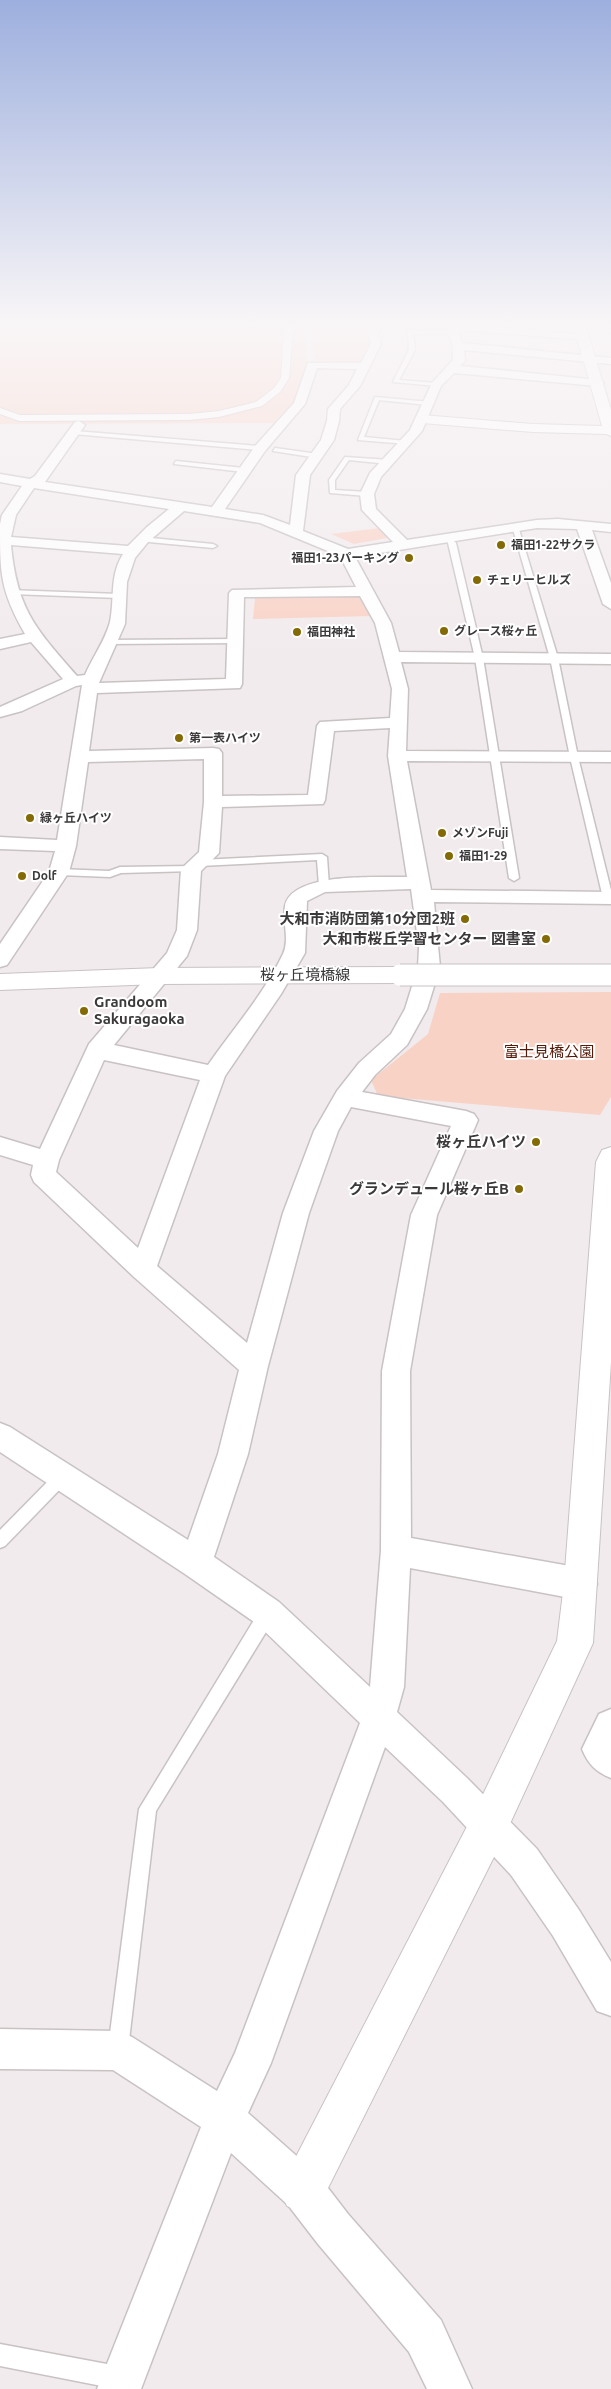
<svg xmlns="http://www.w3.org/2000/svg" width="611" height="2389" viewBox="0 0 611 2389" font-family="Ubuntu,'Noto Sans JP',sans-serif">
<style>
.green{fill:#f9d2c6}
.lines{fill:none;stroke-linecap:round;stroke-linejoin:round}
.service-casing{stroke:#c8c2c3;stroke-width:3}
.pedestrian-casing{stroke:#c8c2c3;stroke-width:2}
.minor-casing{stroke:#c8c2c3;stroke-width:3}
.tertiary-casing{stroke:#c8c2c3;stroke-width:2}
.service{fill:#fff;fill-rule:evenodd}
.pedestrian{fill:#fff;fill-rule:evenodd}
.minor{fill:#fff;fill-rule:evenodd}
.tertiary{fill:#fff;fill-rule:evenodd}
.tertiary-bridge-casing{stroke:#c8c2c3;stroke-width:23;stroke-linecap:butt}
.tertiary-bridge{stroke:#fff;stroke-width:21}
.poi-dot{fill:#846a04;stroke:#fff;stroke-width:2}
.labels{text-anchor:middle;stroke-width:4;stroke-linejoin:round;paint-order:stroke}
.far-poi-label{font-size:12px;font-weight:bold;fill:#3c393a;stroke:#fff;text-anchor:start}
.poi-label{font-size:15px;font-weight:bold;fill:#3c393a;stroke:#fff;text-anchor:end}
.street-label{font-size:15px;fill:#3c393a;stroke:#fff}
.park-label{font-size:15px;fill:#571805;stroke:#fff}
</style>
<rect width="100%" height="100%" fill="#f2ebed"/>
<g class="green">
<polygon points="0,327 304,327 308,365 296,400 273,423 0,424"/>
<polygon points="312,327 365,327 369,346 360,363 313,361"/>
<polygon points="380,528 387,538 354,544 331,534"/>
<polygon points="361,595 372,616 253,619 255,598"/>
<polygon points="611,992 611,1097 600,1115 378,1096 371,1080 428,1034 440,993"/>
</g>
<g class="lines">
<defs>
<g id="service">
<polygon points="454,330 452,333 413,334 415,350 399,380 436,383 438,386 393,382 409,350 408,331"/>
<polygon points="375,397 430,402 428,405 379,400 364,437 406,441 408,444 358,440"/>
<polygon points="75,431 260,446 263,448 260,450 73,434"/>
<polygon points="275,448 318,454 321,456 318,458 273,451"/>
<polygon points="345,457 389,460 392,462 389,464 349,460 335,480 335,490 367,492 370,494 367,496 330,493 329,480"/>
<polygon points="176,461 244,468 247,470 244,472 174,464"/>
<polygon points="515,524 518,526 558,658 578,757 611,890 611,900 608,901 603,898 570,757 550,658 512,526"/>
<polygon points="448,535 456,543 483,658 519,878 514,881 509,878 475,658 448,543 444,537"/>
<polygon points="141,537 213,544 217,546 213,548 138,541 137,539"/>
<polygon points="8,590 119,594 123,596 119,598 11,594 7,592"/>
<polygon points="237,639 241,641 240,643 108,644 104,642 108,640"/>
<polygon points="322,854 327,857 329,886 324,889 319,886 317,860 200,866 195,863 200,860"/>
<polygon points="191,866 196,869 194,871 121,873 110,877 59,875 54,872 59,869 109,871 120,867"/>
<polygon points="63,1469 68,1471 70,1476 68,1481 5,1546 0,1548 0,1530 58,1471"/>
<polygon points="268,1605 274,1607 276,1613 274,1619 156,1811 128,2049 125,2056 118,2059 111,2056 108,2049 139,1809 262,1607"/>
<polygon points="0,2344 123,2367 131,2370 140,2389 117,2389 0,2366"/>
</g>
<polygon id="pedestrian" points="285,327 293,327 289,378 280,392 262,406 219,417 189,420 19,421 0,414 0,408 20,415 189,414 219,411 256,402 274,388 281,378"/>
<g id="minor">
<path d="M366,327H376L381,344L360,386L340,409L339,421L334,440L310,475L303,531L348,549L393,542L362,510L360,494L370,473L410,430L432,383L453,360V346L446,327H498L584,335L588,336V340L458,330L462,343L611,358V364L464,350L465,361L460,366L598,380L604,383L598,386L454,373L441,386L422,431L381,477L374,494L376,509L407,540L537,520L558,519L611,524V532L592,530L611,583V609L603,604L577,529L537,528L355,557L391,623L399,652L611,654V664L401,662L408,689L406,751L611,752V762L407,761L431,890L611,892V904L434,902L440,967L427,1009L407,1045L375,1075L362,1092L466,1111L474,1114L478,1120L437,1215L410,1371L411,1538L581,1568L592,1573L597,1584L592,1595L581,1600L410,1568L404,1687L397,1712L467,1778L537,1849L579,1910L611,1962V2016L597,2011L553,1936L511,1875L443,1802L385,1747L271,2063L248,2113L318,2175L348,2214L441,2320L472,2389H427L409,2352L318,2244L288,2205L231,2153L141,2389H97L201,2127L113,2070L0,2069V2029L118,2031L132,2037L217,2091L235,2053L360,1723L257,1624L185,1574L0,1452V1423L10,1427L188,1540L218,1454L239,1370L134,1277L34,1182L31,1175L33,1165L0,1155V1137L40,1149L89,1044L167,953L177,930L181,869L199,852L204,802V759L88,762L76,846L69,872L7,965L0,967V944L49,872L55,851L0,849V837L57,840L82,685L76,686L22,711L0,717V707L63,679L31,642L0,649V639L25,634C0,590 0,574 0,524L2,515L22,486L0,482V474L30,479L35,476L75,422L79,421L85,425L45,482L212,507L256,445L294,403L308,363H361L371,344ZM317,368L357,369L349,385L328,409L327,421L321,440L296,475L290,525L263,515L225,509L265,451L305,404ZM34,488L169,509L147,527L128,546L11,537L16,515ZM184,511L260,523L340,556L356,587L232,590L229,593L226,679L99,683L125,624L127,582L135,558L148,542ZM11,545L123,554C109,576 115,599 110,622C105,641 92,658 85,675L77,676C36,629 17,610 11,545ZM360,596L375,623L392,689L390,718L320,722L317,726L308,795L222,796V753L219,749L213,748L89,751L97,693L240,688L242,684L244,597ZM390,728L388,756L407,877C380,878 292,871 285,906C282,921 290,939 283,954C264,994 233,1029 208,1065L114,1045L187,956L197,930L201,871L219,853L222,807L323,804L325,800L334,731ZM411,889L419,948L418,967L405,1009L391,1034L359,1063L337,1091L314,1131L283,1213L247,1343L157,1266L225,1076L281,994L305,953L307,901L325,892ZM104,1060L200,1080L138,1248L56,1172L59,1160ZM351,1107L451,1126L411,1215L382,1371L381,1550L370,1687L279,1602L214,1557L248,1454L268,1366L309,1213L338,1131Z"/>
<path d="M611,1709V1778C596,1772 588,1764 582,1749L599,1714Z"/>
</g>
<g id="tertiary">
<polygon points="574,327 586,327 611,410 611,436 606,434 533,432 422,423 415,419 422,415 533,424 602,426"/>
<polygon points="400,967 408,969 412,975 408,981 400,983 159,984 0,990 0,974 159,968"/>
<polygon points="611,1147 611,1362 593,1643 503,1839 319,2206 303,2213 287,2206 280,2190 287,2174 475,1811 557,1641 564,1584 596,1162 602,1150"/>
</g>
</defs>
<use href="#service" class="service-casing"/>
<use href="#pedestrian" class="pedestrian-casing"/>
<use href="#minor" class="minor-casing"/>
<use href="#tertiary" class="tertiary-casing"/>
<use href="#service" class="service"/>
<use href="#pedestrian" class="pedestrian"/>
<use href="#minor" class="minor"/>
<use href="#tertiary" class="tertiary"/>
<defs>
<polyline id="tertiary-bridge" points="400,975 611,975"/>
</defs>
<use href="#tertiary-bridge" class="tertiary-bridge-casing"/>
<use href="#tertiary-bridge" class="tertiary-bridge"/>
</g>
<linearGradient id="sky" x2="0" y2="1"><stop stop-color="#9dafde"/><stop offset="0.49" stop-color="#f9f6f7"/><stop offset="1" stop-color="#f9f6f7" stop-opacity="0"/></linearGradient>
<rect width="611" height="662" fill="url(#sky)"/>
<g class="poi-dot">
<circle cx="501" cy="545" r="5"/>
<circle cx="409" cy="558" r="5"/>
<circle cx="477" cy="580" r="5"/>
<circle cx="444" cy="631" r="5"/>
<circle cx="297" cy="632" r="5"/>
<circle cx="179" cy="738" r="5"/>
<circle cx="30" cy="818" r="5"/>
<circle cx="442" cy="833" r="5"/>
<circle cx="449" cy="856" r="5"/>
<circle cx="22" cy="876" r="5"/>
<circle cx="465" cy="919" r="5"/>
<circle cx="546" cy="939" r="5"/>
<circle cx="84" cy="1011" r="5"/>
<circle cx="536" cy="1142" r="5"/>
<circle cx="519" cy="1189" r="5"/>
</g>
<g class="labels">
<g class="far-poi-label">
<text x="511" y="549">福田1-22サクラ</text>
<text x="399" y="562" text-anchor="end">福田1-23パーキング</text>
<text x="487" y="584">チェリーヒルズ</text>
<text x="454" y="635">グレース桜ヶ丘</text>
<text x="307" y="636">福田神社</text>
<text x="189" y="742">第一表ハイツ</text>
<text x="40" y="822">緑ヶ丘ハイツ</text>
<text x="452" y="837">メゾンFuji</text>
<text x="459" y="860">福田1-29</text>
<text x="32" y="880">Dolf</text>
</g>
<g class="poi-label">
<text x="455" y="924">大和市消防団第10分団2班</text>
<text x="536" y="944">大和市桜丘学習センター 図書室</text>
<text x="94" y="1007" text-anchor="start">Grandoom<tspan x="94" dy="17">Sakuragaoka</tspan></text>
<text x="526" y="1147">桜ヶ丘ハイツ</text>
<text x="509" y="1194">グランデュール桜ヶ丘B</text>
</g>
<g class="street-label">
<text x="305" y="980">桜ヶ丘境橋線</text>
</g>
<g class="park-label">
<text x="549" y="1057">富士見橋公園</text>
</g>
</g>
</svg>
